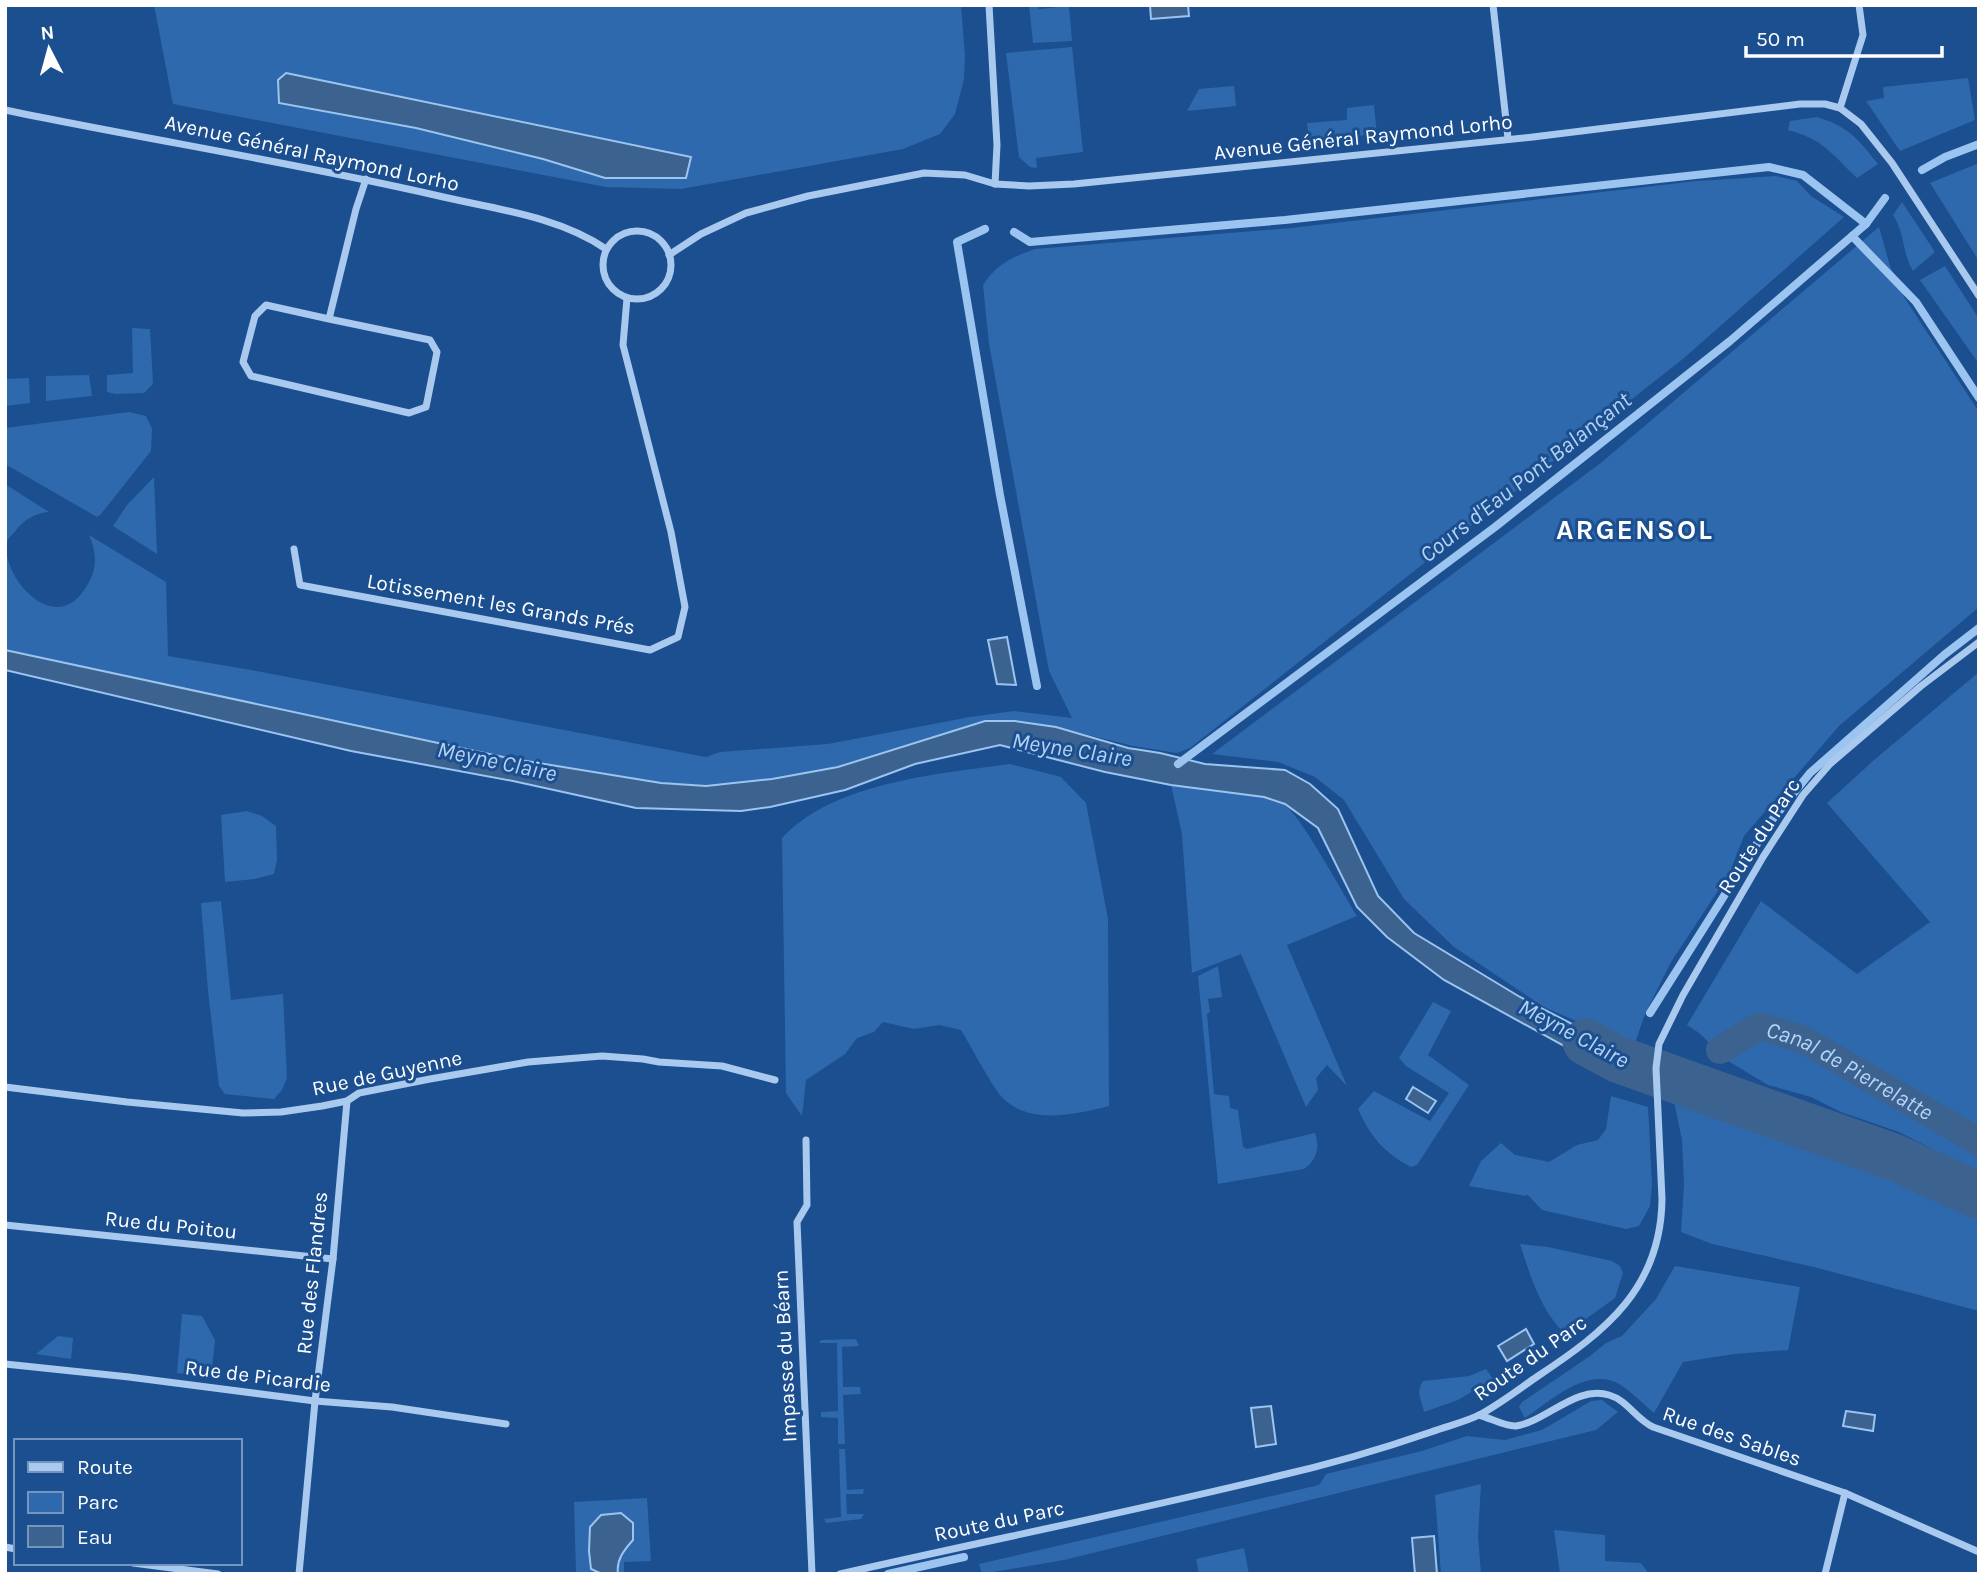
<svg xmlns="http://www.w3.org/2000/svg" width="1984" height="1579" viewBox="0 0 1984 1579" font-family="Karla,sans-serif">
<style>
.green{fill:#2e69ad}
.water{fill:#3c6290;stroke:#9cc4f0;stroke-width:2}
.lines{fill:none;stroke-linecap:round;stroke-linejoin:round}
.stream{stroke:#9cc4f0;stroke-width:8}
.canal{stroke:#3c6290;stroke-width:28}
.river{stroke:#3c6290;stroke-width:47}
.minor{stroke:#a9c9ee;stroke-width:7}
.labels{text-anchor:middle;stroke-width:6;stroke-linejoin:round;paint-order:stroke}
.street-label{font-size:21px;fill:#fff;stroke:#1b4f8f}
.water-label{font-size:23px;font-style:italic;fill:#b5d3f5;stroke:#1b4f8f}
.district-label{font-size:28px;font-weight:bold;letter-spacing:2px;fill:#fff;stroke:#1b4f8f}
</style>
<rect width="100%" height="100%" fill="#1b4f8f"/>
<g class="green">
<polygon points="154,5 961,5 965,56 964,79 955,114 940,134 903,149 681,189 606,187 173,104"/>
<polygon points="1029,5 1038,5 1039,9 1069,6 1072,41 1033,43"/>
<polygon points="1072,47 1083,152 1036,158 1037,168 1030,167 1019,157 1006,53"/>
<polygon points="1968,78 1975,120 1900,151 1866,101 1884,98 1883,87"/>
<polygon points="1234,86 1236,106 1187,111 1199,89"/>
<polygon points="1374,105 1377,134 1309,141 1307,123 1347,120 1347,108"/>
<path d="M1817,117C1849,127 1857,138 1878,164L1857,178C1832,154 1823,139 1788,130L1790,121Z"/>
<polygon points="1979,163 1979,261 1930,183"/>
<path d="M1776,176L1797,181L1811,196L1844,217L1684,358L1190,748L1177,753L1133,746L1056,727L985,721L838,767L772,779L706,786L661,783L508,758L5,650V484L49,512C36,513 25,519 17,529C14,533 8,538 7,542C0,575 53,637 84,590C97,572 98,556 89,535L166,582L168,656L251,670L706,757L720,752L828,744L970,717L1014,711L1072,718L1049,671L989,344L983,285C997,264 1012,257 1035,249L1291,228L1697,181Z"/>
<path d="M1902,202L1935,252L1913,271C1902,253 1905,233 1893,215Z"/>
<polygon points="1879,227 1890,266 1904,297 1979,412 1979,607 1839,726 1744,836 1729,874 1671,962 1645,1014 1635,1043 1585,1025 1544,1007 1454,947 1404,899 1344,800 1315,777 1278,762 1212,754 1602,462"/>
<polygon points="1945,266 1979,319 1979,364 1920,280"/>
<polygon points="132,328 150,329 153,384 144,393 115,394 107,392 107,375 133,373"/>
<polygon points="89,375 92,396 46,401 46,376"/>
<polygon points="29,378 30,403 5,406 5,379"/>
<polygon points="129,412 146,416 152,429 151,451 101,514 97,517 5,464 5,428"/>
<polygon points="154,477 157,554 113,526 127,505"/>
<polygon points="1979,672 1979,1173 1899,1132 1841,1112 1811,1097 1768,1085 1728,1061 1699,1033 1687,1025 1761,901 1857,974 1930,922 1827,803 1874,760"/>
<path d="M1010,764L1061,777L1086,803L1108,919L1109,1106C1073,1115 1023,1127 997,1091C984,1072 973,1050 961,1030L939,1025L914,1029L883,1022L874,1032L857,1038L845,1054L806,1080L802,1116L786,1093L782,838C834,782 938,774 1010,764Z"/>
<path d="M1171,785C1201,788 1256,790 1283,804C1300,813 1343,894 1357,916L1287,945L1347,1086L1327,1065L1316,1078L1318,1090L1306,1107L1241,954L1192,973L1182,834Z"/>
<polygon points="247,811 262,816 276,826 277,860 274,874 255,879 225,882 221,815"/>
<polygon points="221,901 231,1000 283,994 287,1078 282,1090 274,1099 225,1094 219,1086 208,991 201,903"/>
<path d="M1218,966L1222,997L1208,999L1210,1012L1207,1014L1214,1094L1229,1096L1230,1108L1238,1110L1243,1147L1247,1149L1315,1133C1320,1147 1317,1160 1304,1169L1218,1184L1198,976Z"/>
<path d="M1433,1002L1451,1011L1428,1055L1469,1085L1417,1165L1411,1167C1384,1153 1370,1136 1358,1109L1374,1091L1430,1121L1449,1093L1406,1066L1399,1058Z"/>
<polygon points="1672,1092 1734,1109 1851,1152 1937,1188 1979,1215 1979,1311 1814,1267 1712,1244 1681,1232 1684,1184 1682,1140"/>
<polygon points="1611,1096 1648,1107 1652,1185 1650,1206 1639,1226 1626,1229 1542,1210 1527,1194 1526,1196 1469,1186 1481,1161 1501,1143 1515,1155 1549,1162 1577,1145 1598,1140 1606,1129"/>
<path d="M1520,1244L1548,1247L1612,1261L1620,1266L1623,1273L1615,1298L1565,1334C1540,1309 1531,1278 1520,1244Z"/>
<path d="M1675,1266L1800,1287L1788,1350L1734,1354L1683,1362L1654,1413C1644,1405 1626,1386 1615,1382C1584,1369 1549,1402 1525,1418L1519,1407L1522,1402L1590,1356L1606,1343L1622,1336L1656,1299Z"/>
<polygon points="182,1314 202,1316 215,1340 211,1377 177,1373"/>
<polygon points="58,1336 73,1338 71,1359 36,1354"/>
<polygon points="856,1339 859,1346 842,1347 843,1387 860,1387 861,1394 843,1395 845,1444 838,1444 838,1418 821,1417 821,1412 838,1411 837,1343 819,1343 821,1340"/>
<path d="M1486,1369L1493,1379L1458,1400L1424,1412C1422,1399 1415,1394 1423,1381L1469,1376Z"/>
<polygon points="1602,1400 1618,1412 1596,1430 1064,1560 982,1574 979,1564 1319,1485 1326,1474 1422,1451 1467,1436 1505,1440 1542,1430 1591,1401"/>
<polygon points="839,1449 845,1449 847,1490 864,1489 863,1494 846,1494 847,1514 864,1514 861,1519 826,1523 824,1519 841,1517"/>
<polygon points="1481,1484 1478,1536 1481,1574 1441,1574 1435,1495"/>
<polygon points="647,1498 651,1561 624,1562 624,1574 576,1574 574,1502"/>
<polygon points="1554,1530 1605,1535 1605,1561 1641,1563 1649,1574 1560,1574"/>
<polygon points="1244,1548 1249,1574 1199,1574 1196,1559"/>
</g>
<g class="water">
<polygon points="1150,5 1188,5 1189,16 1151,19"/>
<polygon points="286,73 691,157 686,178 605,178 543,159 416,128 279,103 278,80"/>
<polygon points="1007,637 1016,685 997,684 988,640"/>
<polygon points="5,650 508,758 661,783 706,786 772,779 838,767 985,721 1015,721 1056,727 1128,748 1160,753 1205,764 1285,770 1310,784 1338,809 1378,896 1414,933 1520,997 1603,1040 1629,1052 1642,1054 1643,1081 1615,1074 1444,980 1387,937 1357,907 1318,828 1285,804 1264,797 1171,785 1105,772 1000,745 915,764 845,790 770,807 741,811 636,808 513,781 351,751 5,670"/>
<polygon points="1413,1087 1436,1101 1428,1113 1406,1099"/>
<polygon points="1526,1329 1534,1344 1507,1361 1498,1346"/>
<polygon points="1271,1406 1276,1444 1256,1447 1251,1408"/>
<polygon points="1846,1411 1875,1415 1873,1431 1843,1426"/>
<path d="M621,1513L633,1523V1540C624,1550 616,1560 618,1574H602L591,1569L589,1551L590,1527L601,1515Z"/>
<polygon points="1434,1536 1437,1574 1415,1574 1412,1538"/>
</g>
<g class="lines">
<g class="stream">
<polyline points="1922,170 1945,157 1979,144"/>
<polyline points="985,229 957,242 1000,495 1037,686"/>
<polyline points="1014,232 1030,242 1285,220 1769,167 1803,175 1866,224"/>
<polyline points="1852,236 1916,302 1979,398"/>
<polyline points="1178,764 1495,527 1730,341 1866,224 1885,198"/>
<polyline points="1650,1013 1772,820 1810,773 1944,655 1979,628"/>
<polyline points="888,1574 964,1557"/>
</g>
<path class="canal" id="s1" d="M1720,1050L1760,1026L1804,1040L1979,1142"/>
<polyline class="river" points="1586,1042 1617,1059 1896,1158 1979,1196"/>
<g class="minor">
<polyline points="989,5 997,145 995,184"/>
<polyline points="1493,5 1508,138"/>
<polyline points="1840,108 1863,35 1859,5"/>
<path d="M5,110C150,140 296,163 439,196C494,209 558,216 606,249"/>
<circle cx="637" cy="265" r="34"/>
<polyline points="669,255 701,234 746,213 808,196 924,173 965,175 995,184 1029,186 1074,184 1533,137 1800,104 1825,104 1840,108 1861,124 1892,163 1979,296"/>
<polyline points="329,319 266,305 255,316 243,362 251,376 409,413 426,407 437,352 430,340 329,319 356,209 366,179"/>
<polyline points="294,549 300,585 650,650 678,637 685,607 671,532 623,345 627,298"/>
<polyline points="5,1087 127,1102 243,1113 281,1112 322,1106 347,1101 359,1093 430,1079 528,1062 602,1056 643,1059 659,1062 722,1066 775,1080"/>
<polyline points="806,1140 807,1205 797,1222 812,1574"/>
<polyline points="5,1225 333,1259"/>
<polyline points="5,1364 129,1377 315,1401 392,1407 506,1424"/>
<path d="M1479,1415C1490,1418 1506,1427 1516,1426C1547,1421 1576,1385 1609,1395C1627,1400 1636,1419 1653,1427L1845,1493L1979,1552"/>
<polyline points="5,1547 16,1549"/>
<polyline points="133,1563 218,1574"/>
<polyline points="299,1574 315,1401 333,1259 347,1101"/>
<path d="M840,1574C985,1541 1130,1512 1274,1477C1327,1465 1379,1450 1431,1432C1447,1426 1466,1422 1481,1414C1501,1403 1519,1389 1538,1376C1606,1331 1661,1288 1662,1199L1656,1068L1659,1044L1683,995L1763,857L1803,795L1830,764L1921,686L1979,642"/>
<polyline points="1825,1574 1845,1493"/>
</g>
</g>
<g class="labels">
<g class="street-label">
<text transform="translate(1363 137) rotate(-6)" y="7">Avenue Général Raymond Lorho</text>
<text transform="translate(312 153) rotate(12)" y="7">Avenue Général Raymond Lorho</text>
<text transform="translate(501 604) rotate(10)" y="7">Lotissement les Grands Prés</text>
<text transform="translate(1759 836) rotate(-57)" y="7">Route du Parc</text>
<text transform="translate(387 1073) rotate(-12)" y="7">Rue de Guyenne</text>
<text transform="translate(171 1225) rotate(6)" y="7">Rue du Poitou</text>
<text transform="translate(312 1273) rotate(-84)" y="7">Rue des Flandres</text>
<text transform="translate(785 1356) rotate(-93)" y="7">Impasse du Béarn</text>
<text transform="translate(1530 1358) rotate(-35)" y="7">Route du Parc</text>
<text transform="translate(258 1376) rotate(7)" y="7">Rue de Picardie</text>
<text transform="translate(1732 1436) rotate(19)" y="7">Rue des Sables</text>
<text transform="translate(999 1521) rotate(-12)" y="7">Route du Parc</text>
</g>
<g class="water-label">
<text transform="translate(1525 477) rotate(-38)" y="8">Cours d'Eau Pont Balançant</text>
<text transform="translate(1072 749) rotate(9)" y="8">Meyne Claire</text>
<text transform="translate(497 761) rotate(12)" y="8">Meyne Claire</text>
<text transform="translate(1574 1033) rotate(28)" y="8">Meyne Claire</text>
<text dy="8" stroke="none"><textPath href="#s1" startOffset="147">Canal de Pierrelatte</textPath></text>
</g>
<g class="district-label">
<text x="1635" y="539">ARGENSOL</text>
</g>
</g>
<rect width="1984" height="1579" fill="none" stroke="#ffffff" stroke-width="14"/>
<rect x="14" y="1439" width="228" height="126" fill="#1b4f8f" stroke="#7695bc" stroke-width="2"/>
<rect x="28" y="1462" width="35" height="10" fill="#a9c9ee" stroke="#7695bc" stroke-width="2"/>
<text x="77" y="1474" font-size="21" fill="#ffffff">Route</text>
<rect x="28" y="1492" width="35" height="21" fill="#2e69ad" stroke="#7695bc" stroke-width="2"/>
<text x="77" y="1509" font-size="21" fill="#ffffff">Parc</text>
<rect x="28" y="1526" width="35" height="21" fill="#3c6290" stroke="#7695bc" stroke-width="2"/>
<text x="77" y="1544" font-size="21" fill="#ffffff">Eau</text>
<g transform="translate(49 49) rotate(354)" stroke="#1b4f8f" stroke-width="5" paint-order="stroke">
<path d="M0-5L12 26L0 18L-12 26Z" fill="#ffffff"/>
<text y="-10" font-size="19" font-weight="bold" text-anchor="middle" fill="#ffffff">N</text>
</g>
<path d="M1746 46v10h196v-10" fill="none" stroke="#ffffff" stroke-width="3.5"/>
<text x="1756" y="46" font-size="21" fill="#ffffff" stroke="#1b4f8f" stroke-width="5" paint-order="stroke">50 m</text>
</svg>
